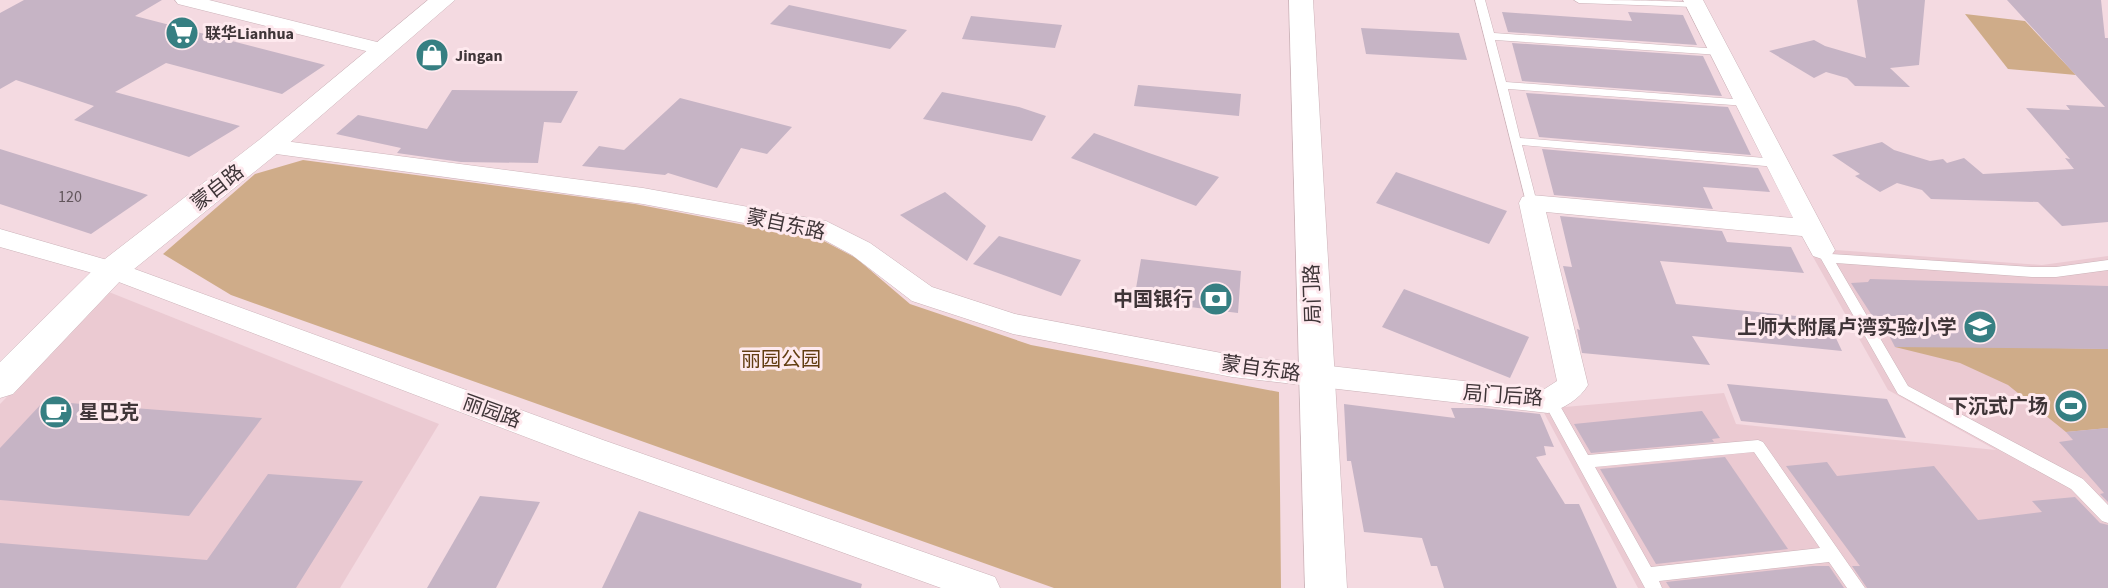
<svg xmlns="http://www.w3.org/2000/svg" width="2108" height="588" viewBox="0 0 2108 588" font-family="'Source Sans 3','Noto Sans SC',sans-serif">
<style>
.built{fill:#ebcad2}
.green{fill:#cfac89}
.building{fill:#c6b4c5}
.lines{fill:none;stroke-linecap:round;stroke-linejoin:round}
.lane-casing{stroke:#ccb3b9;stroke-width:1}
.street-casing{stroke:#ccb3b9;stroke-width:1}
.secondary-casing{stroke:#ccb3b9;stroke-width:1}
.lane{fill:#fff;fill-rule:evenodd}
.street{fill:#fff;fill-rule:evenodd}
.secondary{fill:#fff;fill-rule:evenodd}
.labels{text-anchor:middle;stroke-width:6;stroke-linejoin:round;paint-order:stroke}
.far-poi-label{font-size:16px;font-weight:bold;fill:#3f3538;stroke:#fee9ee;text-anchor:start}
.number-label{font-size:16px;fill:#61555b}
.street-label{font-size:20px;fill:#3f3538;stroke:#fee9ee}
.poi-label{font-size:20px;font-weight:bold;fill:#3f3538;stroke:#fee9ee;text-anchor:end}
.park-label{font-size:20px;fill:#623d12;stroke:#fee9ee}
</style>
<rect width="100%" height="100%" fill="#f4dae1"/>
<g class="built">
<polygon points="1808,248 2042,265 2108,256 2108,588 1638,588 1542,409 1724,393 1736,424 1996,450 1888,390"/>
<polygon points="109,292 439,424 340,588 0,588 0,404"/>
</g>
<g class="green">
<polygon points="1965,14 2025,21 2076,75 2008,69"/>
<polygon points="303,160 635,204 822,240 856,258 910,304 1031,345 1279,392 1281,588 1054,588 231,295 163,254 255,174"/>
<polygon points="1909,345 2108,349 2108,428 2066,432 2008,385 1960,363 1895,347"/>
</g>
<g class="building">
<polygon points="24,0 162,0 135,16 325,65 282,94 166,63 115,92 240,126 189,157 74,120 94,106 16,80 0,89 0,13"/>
<polygon points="1857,0 1925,0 1919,65 1890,68 1910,87 1855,86 1847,78 1826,72 1814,78 1769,51 1814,40 1825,46 1866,58"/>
<polygon points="2007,0 2101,0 2105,38 2108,38 2108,222 2062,226 2038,202 1931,199 1922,190 1897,183 1880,192 1855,176 1860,174 1832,155 1882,142 1894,150 1930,161 1943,159 1947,163 1964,158 1983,174 2074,169 2065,158 2070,159 2026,108 2070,110 2066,105 2105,107"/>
<polygon points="789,5 907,30 890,49 770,24"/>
<polygon points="1502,12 1632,21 1628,12 1683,15 1697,45 1508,32"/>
<polygon points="971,16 1062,25 1055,48 962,39"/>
<polygon points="1361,28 1459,33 1467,60 1366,54"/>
<polygon points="1512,43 1703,56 1722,96 1522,81"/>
<polygon points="1138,85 1241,94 1239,116 1134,106"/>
<polygon points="452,90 578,91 561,123 544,122 538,163 461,162 397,153 401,148 336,134 358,115 427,129"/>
<polygon points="942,92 1019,107 1046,116 1032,141 923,119"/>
<polygon points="1526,93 1728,107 1751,155 1539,137"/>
<polygon points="680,98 792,127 767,154 741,148 717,188 668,173 665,175 582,166 599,146 624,150"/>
<polygon points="1094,133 1149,153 1219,177 1196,206 1071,158"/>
<polygon points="0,149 148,195 91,234 0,204"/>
<polygon points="1542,149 1758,168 1770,192 1703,187 1713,209 1554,195"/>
<polygon points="1396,172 1507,211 1489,244 1376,203"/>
<polygon points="945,192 986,226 967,261 900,215"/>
<polygon points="1560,216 1722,231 1727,242 1791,247 1804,273 1660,261 1676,304 1827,319 1842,351 1692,336 1710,365 1582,353 1577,329 1580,330 1563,266 1572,267"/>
<polygon points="999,236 1081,260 1061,296 973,264"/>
<polygon points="1141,259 1241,271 1238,313 1134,300"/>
<polygon points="1870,279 2108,286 2108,349 1895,347 1880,318 1873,317 1851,283 1868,282"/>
<polygon points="1404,289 1529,337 1510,378 1382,327"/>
<polygon points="1727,384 1887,399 1906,438 1741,421"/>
<polygon points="44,401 262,418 189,516 0,500 0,448"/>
<polygon points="1344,404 1455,418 1451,408 1483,408 1540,414 1554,447 1544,446 1546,455 1536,457 1565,504 1579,504 1617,588 1444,588 1437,566 1431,566 1422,538 1364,532 1351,461 1347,461"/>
<polygon points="1702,411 1720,438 1712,439 1714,442 1591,453 1574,424"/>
<polygon points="2108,428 2108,502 2100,494 2104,493 2059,442 2073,440 2066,432"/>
<polygon points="1725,457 1788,549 1656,564 1600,469"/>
<polygon points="1827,462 1837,476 1934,466 1978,520 2042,512 2032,501 2075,497 2100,523 2108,525 2108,588 1867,588 1852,566 1860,566 1786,466"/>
<polygon points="268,474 363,481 296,588 0,588 0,543 207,560"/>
<polygon points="480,496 540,502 496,588 427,588"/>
<polygon points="639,511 862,584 861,588 602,588"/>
<polygon points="1813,566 1829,566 1844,588 1670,588 1666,582"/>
</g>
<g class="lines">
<defs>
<g id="lane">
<polygon points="1475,0 1485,0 1494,33 1720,49 1725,52 1720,55 1495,40 1506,82 1747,100 1753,103 1747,106 1508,89 1520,138 1777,159 1783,163 1777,167 1522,145 1537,203 1531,207 1527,206"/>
<path d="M1574,0C1594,0 1689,0 1700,4L1695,7L1579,3Z"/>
<polygon points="1822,246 1827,247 1831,254 2032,267 2056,267 2108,260 2108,270 2056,277 2032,277 1836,263 1908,386 2083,479 2108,505 2108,523 2102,521 2071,489 1898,394 1816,250"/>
<path d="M1548,396L1559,404L1588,455L1758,440L1763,442L1865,588H1847L1829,562L1659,581L1662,588H1645L1549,412L1541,402L1543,398ZM1754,452L1820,548L1651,567L1595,467Z"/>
</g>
<g id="street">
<polygon points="175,0 209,0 389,45 393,49 389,53 382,55 178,4"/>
<path d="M1683,0H1703L1835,250L1831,256L1822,259L1813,256L1802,236L1546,212L1588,385C1580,399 1563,409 1548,413L1232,377L1013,334L912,301L852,255L819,237L643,204L269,153L261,151L257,146L261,141L269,139L643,188L826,221L870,243L932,287L1015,314L1232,355L1543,390L1557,381L1519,203L1522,197L1531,195L1793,218Z"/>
<polygon points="0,229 121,264 603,440 995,577 1000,588 941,588 581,458 103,276 0,247"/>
</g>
<g id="secondary">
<polygon points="428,0 455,0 279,152 123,278 13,394 0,398 0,362 101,262 259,140"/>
<polygon points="1289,0 1313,0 1347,588 1305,588"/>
</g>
</defs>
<use href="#lane" class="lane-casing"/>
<use href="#street" class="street-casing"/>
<use href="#secondary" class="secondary-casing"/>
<use href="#lane" class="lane"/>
<use href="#street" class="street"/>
<use href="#secondary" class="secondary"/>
</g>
<defs>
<symbol id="supermarket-disc" viewBox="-11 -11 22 22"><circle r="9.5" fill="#367f82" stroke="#fee9ee"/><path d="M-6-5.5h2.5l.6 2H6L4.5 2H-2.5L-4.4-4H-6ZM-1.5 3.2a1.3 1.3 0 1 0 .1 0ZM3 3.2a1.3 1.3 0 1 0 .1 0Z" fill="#fff"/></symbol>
<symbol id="shop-disc" viewBox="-11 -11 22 22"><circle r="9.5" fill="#367f82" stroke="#fee9ee"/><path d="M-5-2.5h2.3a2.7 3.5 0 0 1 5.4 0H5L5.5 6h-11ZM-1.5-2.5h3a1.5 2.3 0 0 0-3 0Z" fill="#fff"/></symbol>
<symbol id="bank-disc" viewBox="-11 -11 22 22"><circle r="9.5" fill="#367f82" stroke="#fee9ee"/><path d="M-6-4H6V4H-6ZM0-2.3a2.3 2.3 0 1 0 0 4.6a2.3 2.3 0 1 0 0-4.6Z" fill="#fff"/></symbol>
<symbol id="school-disc" viewBox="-11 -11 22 22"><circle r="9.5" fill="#367f82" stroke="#fee9ee"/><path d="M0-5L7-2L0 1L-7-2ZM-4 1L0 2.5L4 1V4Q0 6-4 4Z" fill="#fff"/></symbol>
<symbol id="stadium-disc" viewBox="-11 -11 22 22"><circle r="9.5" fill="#367f82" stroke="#fee9ee"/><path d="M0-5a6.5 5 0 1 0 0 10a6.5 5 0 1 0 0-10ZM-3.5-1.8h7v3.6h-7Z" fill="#fff"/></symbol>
<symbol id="cafe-disc" viewBox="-11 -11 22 22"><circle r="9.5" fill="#367f82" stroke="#fee9ee"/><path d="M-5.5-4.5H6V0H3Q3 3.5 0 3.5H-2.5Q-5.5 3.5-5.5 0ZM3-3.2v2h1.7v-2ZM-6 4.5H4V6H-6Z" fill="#fff"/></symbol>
</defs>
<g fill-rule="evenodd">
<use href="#supermarket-disc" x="163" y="14" width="38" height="38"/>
<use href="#shop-disc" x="413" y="36" width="38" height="38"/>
<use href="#bank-disc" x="1197" y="280" width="38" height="38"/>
<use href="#school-disc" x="1961" y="308" width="38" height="38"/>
<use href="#stadium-disc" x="2052" y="387" width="38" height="38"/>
<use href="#cafe-disc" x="37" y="393" width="38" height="38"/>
</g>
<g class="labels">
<g class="far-poi-label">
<text x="205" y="39">联华Lianhua</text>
<text x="455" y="61">Jingan</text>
</g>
<g class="number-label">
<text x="70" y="202">120</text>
</g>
<g class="street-label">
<text transform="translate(217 187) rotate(-38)" y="7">蒙自路</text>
<text transform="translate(786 224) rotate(12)" y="7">蒙自东路</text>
<text transform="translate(1312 294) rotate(-92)" y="7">局门路</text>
<text transform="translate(1261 368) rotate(8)" y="7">蒙自东路</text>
<text transform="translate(1503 395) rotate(4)" y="7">局门后路</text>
<text transform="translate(492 411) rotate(20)" y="7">丽园路</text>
</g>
<g class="poi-label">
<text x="1193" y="306">中国银行</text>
<text x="1957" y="334">上师大附属卢湾实验小学</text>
<text x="2048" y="413">下沉式广场</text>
<text x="79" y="419" text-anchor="start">星巴克</text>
</g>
<g class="park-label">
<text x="781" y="366">丽园公园</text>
</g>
</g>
</svg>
